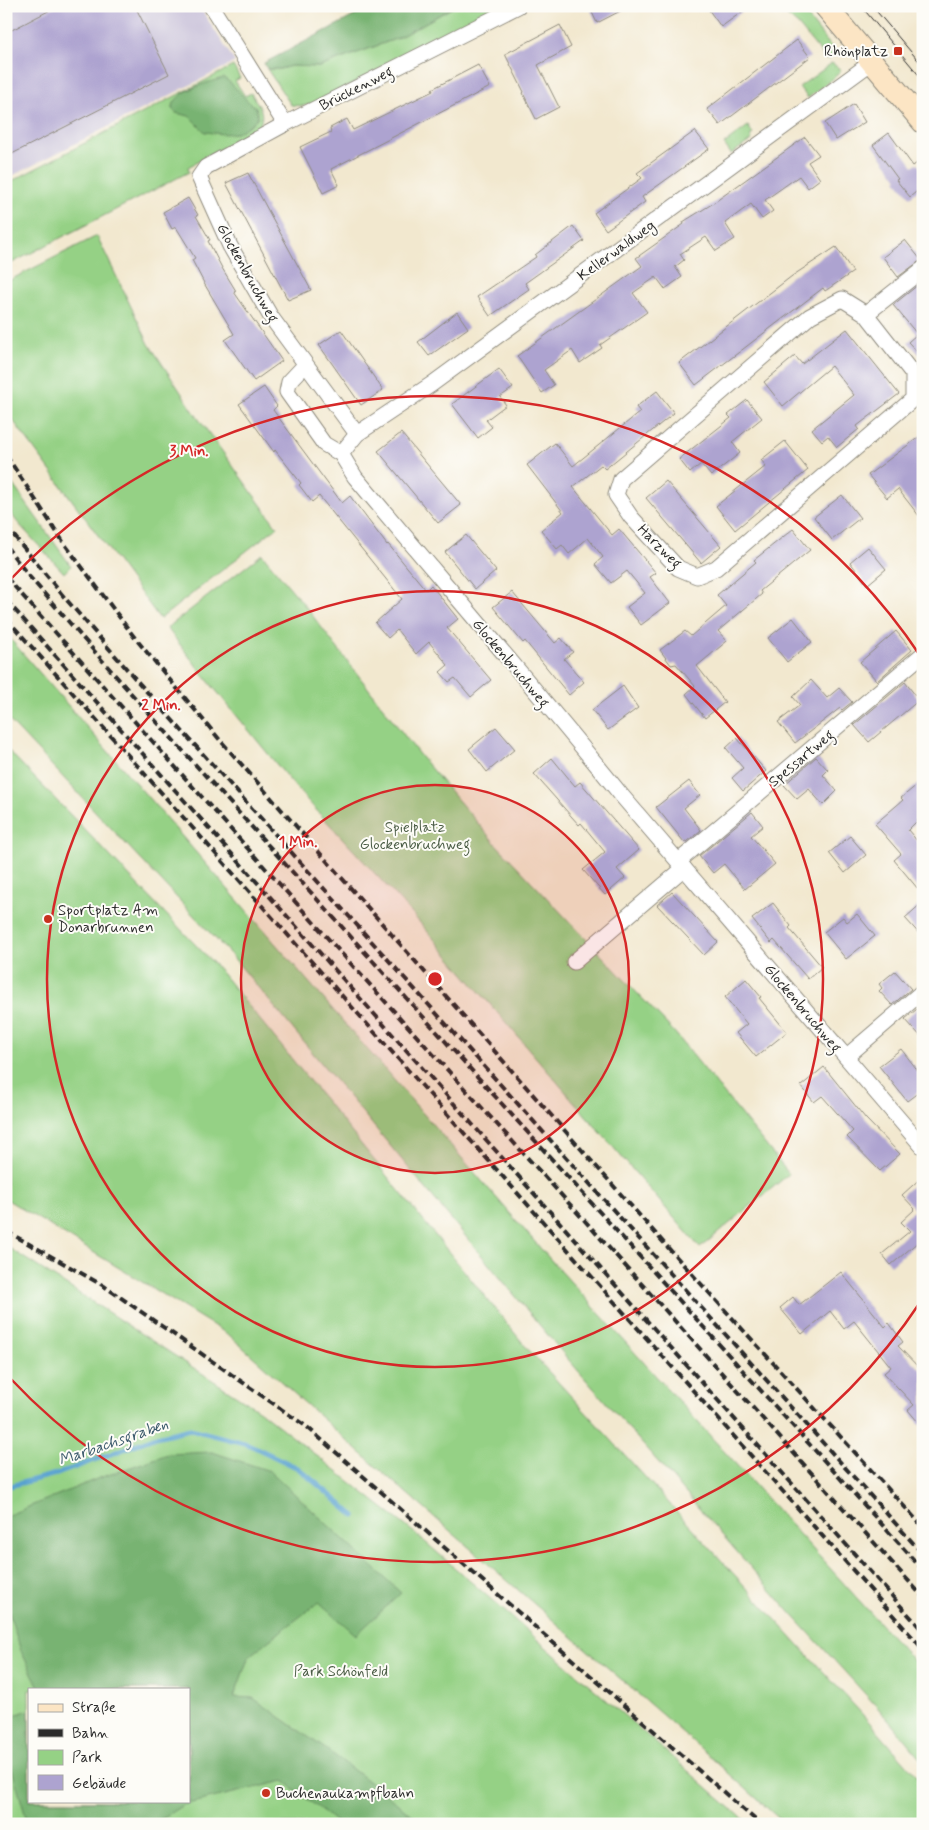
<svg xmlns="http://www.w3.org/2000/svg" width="929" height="1830" viewBox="0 0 929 1830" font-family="Mynerve,sans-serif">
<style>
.industrial{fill:#c7c0d9}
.green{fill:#95d185;stroke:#607e58;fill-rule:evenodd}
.forest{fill:#78b372;stroke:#526f4e}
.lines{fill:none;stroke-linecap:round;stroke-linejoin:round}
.stream{stroke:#58a2d0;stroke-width:5}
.building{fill:#ada3d0}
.street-casing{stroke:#8e8a7d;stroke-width:17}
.secondary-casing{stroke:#8e8a7d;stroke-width:24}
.street{stroke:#fff;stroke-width:15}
.secondary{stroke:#fce5c4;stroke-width:22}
.tram{stroke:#2b2b2b;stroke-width:1}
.rail{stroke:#2b2b2b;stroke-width:4;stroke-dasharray:8 4;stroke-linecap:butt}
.ring{fill:none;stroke:#d62828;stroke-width:2.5}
.poi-dot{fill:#c8321e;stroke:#fdfcf7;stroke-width:2}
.labels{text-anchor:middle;stroke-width:4;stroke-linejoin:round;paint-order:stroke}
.poi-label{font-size:15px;fill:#2b2b2b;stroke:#fdfcf7;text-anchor:start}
.street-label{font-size:15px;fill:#2b2b2b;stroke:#fdfcf7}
.park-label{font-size:15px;fill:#4b5d46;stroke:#fdfcf7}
.water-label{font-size:16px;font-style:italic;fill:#3d5b6d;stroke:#fdfcf7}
.centre{fill:#d62828;stroke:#fdfcf7;stroke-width:2.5}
.ring-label{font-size:15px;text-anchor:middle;font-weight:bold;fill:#d62828;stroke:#fdfcf7;stroke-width:4;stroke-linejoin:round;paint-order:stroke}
</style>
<rect width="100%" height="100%" fill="#fdfcf7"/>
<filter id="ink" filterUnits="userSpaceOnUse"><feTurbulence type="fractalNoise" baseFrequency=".02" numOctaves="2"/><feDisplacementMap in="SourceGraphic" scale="10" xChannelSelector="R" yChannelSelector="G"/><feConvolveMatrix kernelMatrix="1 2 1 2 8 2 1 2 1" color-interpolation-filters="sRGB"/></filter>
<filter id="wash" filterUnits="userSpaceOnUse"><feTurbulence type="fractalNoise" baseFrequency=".0096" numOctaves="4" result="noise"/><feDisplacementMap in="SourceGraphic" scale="20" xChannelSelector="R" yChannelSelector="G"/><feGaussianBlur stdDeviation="1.12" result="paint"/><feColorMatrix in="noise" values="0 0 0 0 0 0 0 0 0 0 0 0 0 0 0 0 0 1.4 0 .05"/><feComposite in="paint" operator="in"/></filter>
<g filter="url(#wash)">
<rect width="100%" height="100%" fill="#f2e8cf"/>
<polygon class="industrial" points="6,6 199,6 235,62 6,179"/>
<g class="green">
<polygon points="455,6 504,6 315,103 303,106 291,105 267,69 280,69 291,66 319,67 398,38"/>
<polygon points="776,6 799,6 833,49 833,55 827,60 798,25"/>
<polygon points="832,63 841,70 837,75 808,98 799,87"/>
<path d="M233,66L240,78L235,81L245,96L251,93C260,108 266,112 258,130L188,167L189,172L6,266V184Z"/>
<polygon points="748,126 753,134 750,136 752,140 731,154 724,144"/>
<polygon points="97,236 149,344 198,418 277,527 160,619 6,411 6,282"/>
<polygon points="6,475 71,566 64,573 18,523 6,507"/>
<polygon points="262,554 302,602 421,757 494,842 675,1033 789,1174 700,1248 415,917 297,789 209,682 167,628"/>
<polygon points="6,634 541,1249 923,1671 923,1761 878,1708 788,1610 567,1358 232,956 6,717"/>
<polygon points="6,748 217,967 526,1347 863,1715 923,1783 923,1824 785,1824 706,1753 373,1464 229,1335 6,1199"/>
<path d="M6,1246L260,1411L416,1534L749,1824H6ZM29,1689H189V1801H29Z"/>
</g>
<g class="forest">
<polygon points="373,6 455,6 398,38 319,67 291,66 280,69 267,69 264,63"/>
<path d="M224,78C238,87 242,99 256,107L258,117L251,124L237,133L223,134L205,132L189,116L176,113L172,109C174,91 208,82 224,78Z"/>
<polygon points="212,1452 270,1471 401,1593 356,1635 319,1602 249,1656 234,1697 253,1698 334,1755 424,1824 339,1824 284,1781 183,1805 153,1824 28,1824 6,1749 6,1718 29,1710 29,1801 189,1801 189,1689 40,1689 21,1651 6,1603 6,1516 97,1479 168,1454"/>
</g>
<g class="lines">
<polyline class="stream" points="6,1487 60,1473 156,1437 190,1429 248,1444 298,1468 355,1516"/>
</g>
<g id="blocks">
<g class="building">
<polygon points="58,6 135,6 169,74 6,157 6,33"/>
<polygon points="589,6 630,6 597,23"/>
<polygon points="706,6 750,6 721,27"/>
<polygon points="560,25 571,47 538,65 559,107 536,119 523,93 524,92 505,54"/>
<polygon points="797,40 810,57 720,125 707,109"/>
<polygon points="478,65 490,87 331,169 339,185 323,193 300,147 331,132 330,128 347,119 353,130 433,91 432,89"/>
<polygon points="854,104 865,122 836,140 825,123"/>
<polygon points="695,131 709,149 642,197 645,202 606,230 594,213 642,178 637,173"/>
<polygon points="889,133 913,166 917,163 923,170 923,186 910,197 896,180 898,179 873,145"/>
<polygon points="805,137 819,155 808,162 820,179 808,188 799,176 765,200 773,211 762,219 751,204 725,223 735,239 716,251 706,237 680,254 684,260 675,267 682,277 665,289 656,277 633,293 647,312 600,345 602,348 580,363 572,350 544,370 554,385 542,393 517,356 642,266 636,258 684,224 683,222 712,204"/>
<polygon points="248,173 311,290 288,300 226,183"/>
<polygon points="188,198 198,215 196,216 210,240 208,241 222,268 236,291 234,292 282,361 254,381 225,340 234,334 205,285 192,260 195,258 176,227 172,229 163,212"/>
<polygon points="573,226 584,241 525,283 529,289 490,316 477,297 536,257 535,255"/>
<polygon points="905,240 921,260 898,277 883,257"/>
<polygon points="836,247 853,272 825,291 823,288 696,385 679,363 792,276"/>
<polygon points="923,281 923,358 908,342 917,334 893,305"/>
<polygon points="457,312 468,328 429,356 418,342"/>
<polygon points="847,329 899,394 857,426 859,429 837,447 828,436 822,441 812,429 854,395 831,366 783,406 764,382 795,356 802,364"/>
<polygon points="341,330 383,390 361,405 319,345"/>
<polygon points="499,369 513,388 500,397 506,405 486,420 492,427 478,438 452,404"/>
<polygon points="264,387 277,406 273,410 342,503 350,496 387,545 388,544 426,590 431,585 458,619 447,628 491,680 471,697 455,678 449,682 440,672 448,665 429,642 416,654 397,630 388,638 375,623 402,599 319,496 312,502 299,485 301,483 275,450 274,452 239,404"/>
<polygon points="657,391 674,413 605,469 601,465 573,487 612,535 619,529 656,573 650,577 670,603 641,625 627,607 645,593 627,571 611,583 595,564 603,557 588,538 569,554 562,545 557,549 541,530 563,512 527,465 555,443 573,466 640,412 636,407"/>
<polygon points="747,400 762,418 732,442 740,453 711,476 701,464 690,473 679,459 731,418 728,415"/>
<polygon points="401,433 461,505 438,523 378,451"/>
<polygon points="923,434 923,521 898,489 887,498 868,475"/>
<polygon points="785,441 808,470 735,530 716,506 766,466 761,460"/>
<polygon points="666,481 721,546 701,563 646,498"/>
<polygon points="842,495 860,518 832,540 814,517"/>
<polygon points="793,529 810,550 760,591 762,594 718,631 727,641 697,666 725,702 705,718 686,694 695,686 676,664 671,665 660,650 685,631 691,636 726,606 717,595 756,562 754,560"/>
<polygon points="466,535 496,571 475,589 445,552"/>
<polygon points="868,547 886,569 867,585 850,562"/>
<polygon points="512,592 555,643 561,638 573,652 564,659 584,682 569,695 525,641 523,643 493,607"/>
<polygon points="793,618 812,642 787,662 768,638"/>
<polygon points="896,631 912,650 877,681 860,662"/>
<polygon points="811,680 827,698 839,688 852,702 842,710 840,708 826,719 795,743 778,722 800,705 793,697"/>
<polygon points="905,682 919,700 869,742 854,725"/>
<polygon points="623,686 638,708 608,730 592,710"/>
<polygon points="496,727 515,749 487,772 469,749"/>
<polygon points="737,738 766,771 743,791 732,778 743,768 726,748"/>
<polygon points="816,757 828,770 823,775 837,791 823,805 809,789 797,799 784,785"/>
<polygon points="552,758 575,786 580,782 639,850 617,869 625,878 605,895 583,870 605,852 581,823 579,825 534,774"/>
<polygon points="923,780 923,815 908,830 923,848 923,895 894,860 901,854 875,824 903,800 901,798"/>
<polygon points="689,781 700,795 684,808 701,830 687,842 686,841 684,842 656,807"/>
<polygon points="752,812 763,826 751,836 775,864 745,889 724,864 713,873 699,856"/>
<polygon points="850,836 866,855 845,873 829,853"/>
<polygon points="672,892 718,942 704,955 657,905"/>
<polygon points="923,902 923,938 905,918"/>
<polygon points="773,903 791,926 789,928 822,967 808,979 774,940 771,943 752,919"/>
<polygon points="857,914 875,936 846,959 824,932 843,917 847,922"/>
<polygon points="895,971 911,989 892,1005 879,991 882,988 879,984"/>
<polygon points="746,979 761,997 759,998 787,1032 756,1057 736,1033 747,1024 725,997"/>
<polygon points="923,1004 923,1039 905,1019"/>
<polygon points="901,1049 923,1077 923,1089 907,1101 879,1066"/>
<polygon points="824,1067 866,1119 900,1154 880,1171 847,1137 853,1131 822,1096 814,1102 801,1086"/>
<polygon points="923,1176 923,1245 919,1241 891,1265 882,1254 910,1231 901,1222 915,1209 902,1195"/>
<polygon points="841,1272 885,1327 889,1323 903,1342 898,1346 923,1372 923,1428 908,1410 914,1405 884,1373 891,1367 854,1321 844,1329 830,1311 802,1334 780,1308 793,1297 799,1305"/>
</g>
</g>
</g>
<g filter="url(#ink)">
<use href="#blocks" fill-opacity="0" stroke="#8e8a7d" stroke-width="1"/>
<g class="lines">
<defs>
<g id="street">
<polyline points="211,6 285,124"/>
<polygon points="842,299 866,314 913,374 913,399 716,568 697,576 678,568 631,517 616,495 621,479 810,316"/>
<polyline points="866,314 923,269"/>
<path d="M305,365L289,382L287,392L324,444L341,454L355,477C444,583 535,688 622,796L923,1147"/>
<polyline points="357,434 271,317 230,246 199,177 206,167 285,124 518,6"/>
<polyline points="341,454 357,434 432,384 872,62"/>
<polyline points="679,861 923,654"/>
<polyline points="574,962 684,868"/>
<polyline points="846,1057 923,991"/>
</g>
<polyline id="secondary" points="825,6 923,122"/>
</defs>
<use href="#street" class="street-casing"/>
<use href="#secondary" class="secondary-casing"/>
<use href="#street" class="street"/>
<use href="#secondary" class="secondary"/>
<g class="tram">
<polyline points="861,6 923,80"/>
<polyline points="872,6 923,66"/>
</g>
<g class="rail">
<polyline points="6,455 64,543 135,638 220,740 671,1251 923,1527"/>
<polyline points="6,526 65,598 139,683 923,1554"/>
<polyline points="6,546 28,575 128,690 923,1570"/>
<polyline points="6,577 332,943 585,1221 923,1597"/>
<polyline points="6,600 923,1631"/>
<polyline points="6,618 923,1649"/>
<polyline points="6,1231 104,1286 307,1427 760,1824"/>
</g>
</g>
</g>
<circle cx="435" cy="979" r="194" fill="#d62828" fill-opacity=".12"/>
<g class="ring">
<circle cx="435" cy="979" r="194"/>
<circle cx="435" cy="979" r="388"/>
<path d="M921 1301A583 583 0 0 1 9 1377M9 581A583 583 0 0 1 921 657"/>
</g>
<g class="poi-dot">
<rect x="893" y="46" width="10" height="10" rx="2.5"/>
<circle cx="48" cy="919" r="5"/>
<circle cx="266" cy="1793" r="5"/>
</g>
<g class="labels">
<g class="poi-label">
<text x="888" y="56" text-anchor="end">Rhönplatz</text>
<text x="58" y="915">Sportplatz Am<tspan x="58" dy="17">Donarbrunnen</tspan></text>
<text x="276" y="1798">Buchenaukampfbahn</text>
</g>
<g class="street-label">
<text transform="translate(356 88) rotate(-27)" y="5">Brückenweg</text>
<text transform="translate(616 250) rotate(-36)" y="5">Kellerwaldweg</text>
<text transform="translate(248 273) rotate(61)" y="5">Glockenbruchweg</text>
<text transform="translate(660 546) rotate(45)" y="5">Harzweg</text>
<text transform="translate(511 663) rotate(50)" y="5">Glockenbruchweg</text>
<text transform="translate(801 758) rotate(-40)" y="5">Spessartweg</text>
<text transform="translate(803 1008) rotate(50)" y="5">Glockenbruchweg</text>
</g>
<g class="park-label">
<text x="415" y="832">Spielplatz<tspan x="415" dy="17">Glockenbruchweg</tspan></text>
<text x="341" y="1676">Park Schönfeld</text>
</g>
<g class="water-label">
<text transform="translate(113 1441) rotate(-19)" y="6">Marbachsgraben</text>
</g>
</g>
<circle cx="435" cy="979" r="8" class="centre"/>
<g class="ring-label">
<text x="189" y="456">3 Min.</text>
<text x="161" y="710">2 Min.</text>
<text x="298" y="847">1 Min.</text>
</g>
<rect width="929" height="1830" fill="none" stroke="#fdfcf7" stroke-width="25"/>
<rect x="28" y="1688" width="162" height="115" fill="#fdfcf7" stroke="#a9a8a5"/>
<rect x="38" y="1704" width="25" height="8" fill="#fce5c4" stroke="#a9a8a5"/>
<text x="72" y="1712" font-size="15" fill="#2b2b2b">Straße</text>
<rect x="38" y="1729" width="25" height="8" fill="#2b2b2b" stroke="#a9a8a5"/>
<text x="72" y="1738" font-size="15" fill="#2b2b2b">Bahn</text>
<rect x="38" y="1750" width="25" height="15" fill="#95d185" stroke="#a9a8a5"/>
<text x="72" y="1762" font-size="15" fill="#2b2b2b">Park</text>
<rect x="38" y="1775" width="25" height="15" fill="#ada3d0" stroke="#a9a8a5"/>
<text x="72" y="1788" font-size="15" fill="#2b2b2b">Gebäude</text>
</svg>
